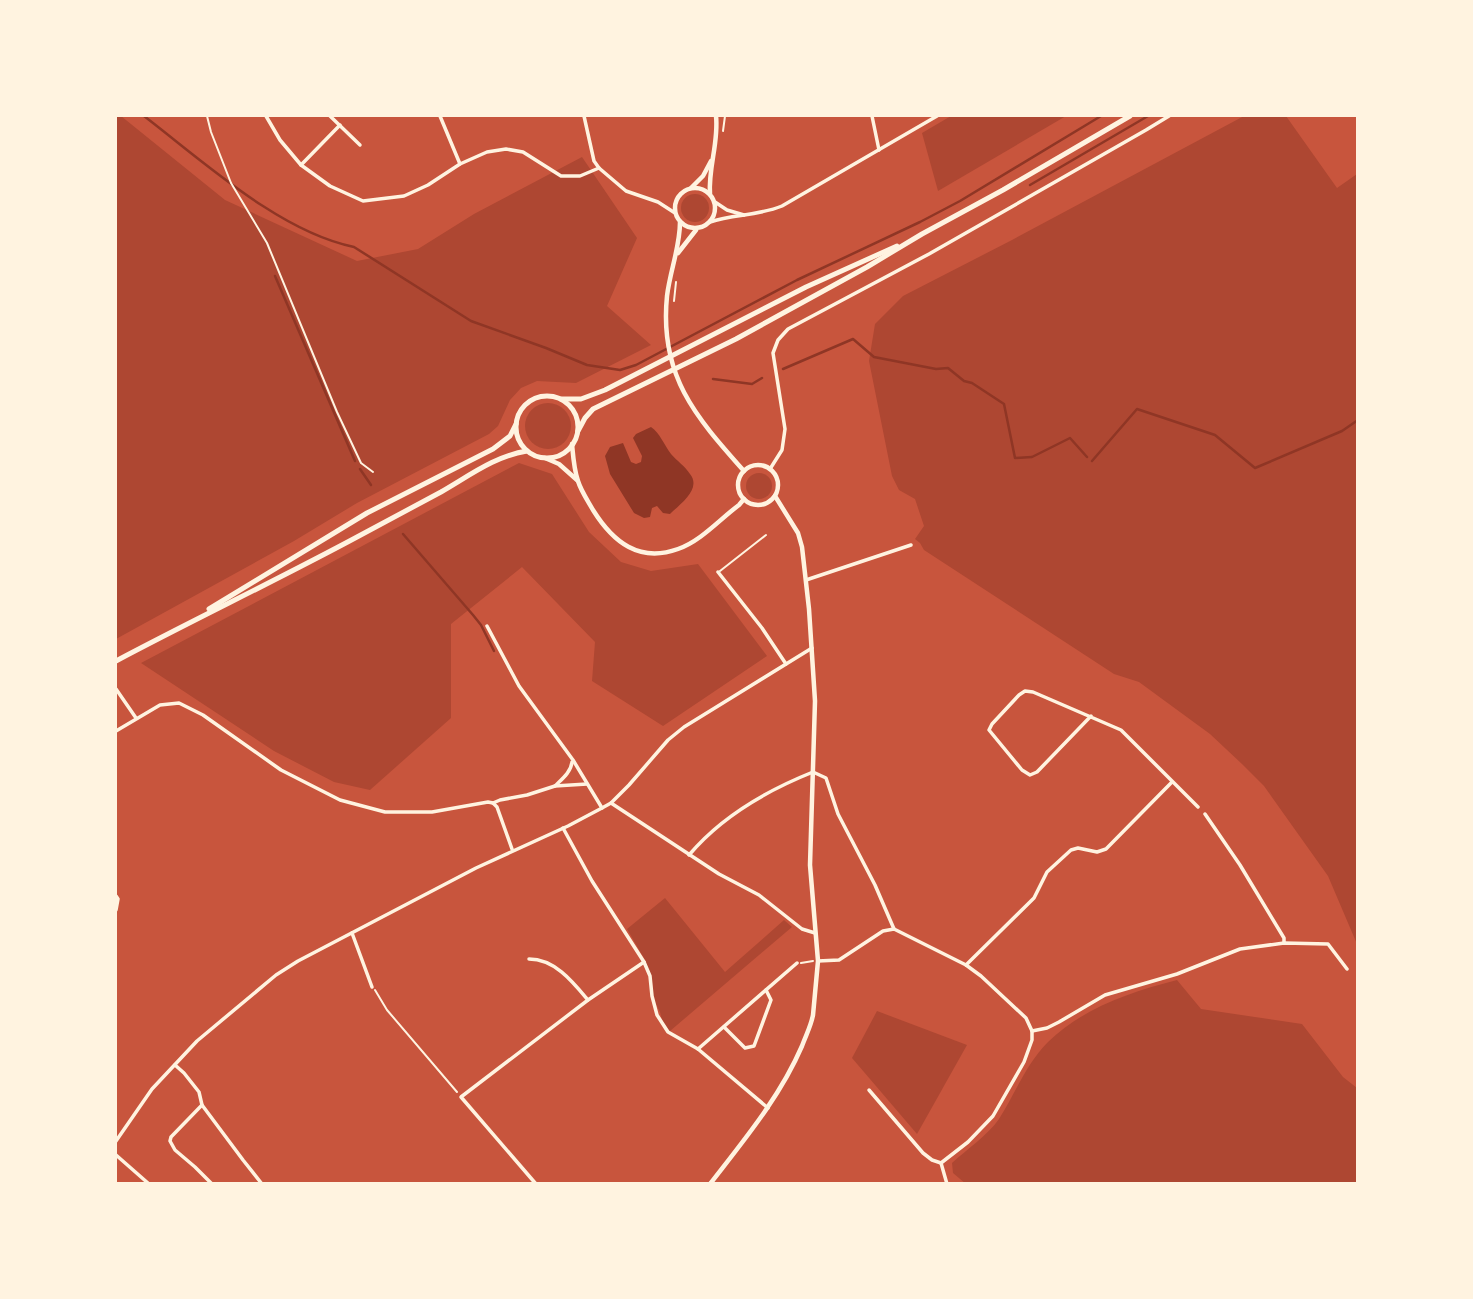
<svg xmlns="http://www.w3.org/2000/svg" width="1473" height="1299" viewBox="0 0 1473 1299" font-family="Figtree,sans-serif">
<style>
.green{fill:#ae4732}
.water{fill:#8f3625}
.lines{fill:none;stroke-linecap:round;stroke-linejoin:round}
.stream{stroke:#8f3625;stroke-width:2.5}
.path{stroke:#fff3e0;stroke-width:2}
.service{stroke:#fff3e0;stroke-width:2}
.minor{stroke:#fff3e0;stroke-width:3.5}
.secondary{stroke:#fff3e0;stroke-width:4.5}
.primary{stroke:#fff3e0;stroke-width:5}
</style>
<rect width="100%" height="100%" fill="#c8553d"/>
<g class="green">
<polygon points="116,116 121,116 225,200 357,261 418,249 474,214 582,157 637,238 607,306 651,345 576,383 537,381 521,388 510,400 498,426 489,434 357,503 294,541 116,639"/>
<polygon points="951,116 1066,116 938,191 922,133"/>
<polygon points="1244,116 1286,116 1337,188 1357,174 1357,944 1328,876 1264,786 1242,764 1210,734 1139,682 1114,674 924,550 920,543 915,539 924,526 915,499 899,490 892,476 869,361 875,324 903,296 1012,240"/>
<circle cx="695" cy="208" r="14"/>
<circle cx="548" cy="426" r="23"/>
<polygon points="519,463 552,474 589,532 621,562 651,571 698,564 767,656 663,726 592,681 595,642 522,567 451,624 451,718 370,790 334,782 274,751 141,663"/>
<circle cx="759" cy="486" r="13"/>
<polygon points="665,898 725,972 784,920 792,927 670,1031 663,1024 660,1012 653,998 652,981 645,960 627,929"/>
<path d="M1177,980L1201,1009L1302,1024L1343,1077L1357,1088V1183L966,1184L953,1173L952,1163C966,1150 988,1135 999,1119C1015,1094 1026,1064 1048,1042C1083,1008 1130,992 1177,980Z"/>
<polygon points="877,1011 967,1045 917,1134 852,1058"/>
</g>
<path class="water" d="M651,427C660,433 664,445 671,454C677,461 685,466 690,474C702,489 680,504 670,514L663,513L657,506L652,508L650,517L644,518L634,513L610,474L605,456L610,447L623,443L631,462L636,464L641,462L642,456L633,438L636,434Z"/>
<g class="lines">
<g class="stream">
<path d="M144,116C204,162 280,232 354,247L471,321L546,348L587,365L620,370L636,365L797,280L920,222L960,201L1101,116"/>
<polyline points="1030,185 1148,116"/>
<polyline points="275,276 355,461"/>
<polyline points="783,369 853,339 874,357 936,369 948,368 964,381 972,383 1004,404 1015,458 1032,457 1070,438 1087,457"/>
<polyline points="713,379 752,384 762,378"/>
<polyline points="1092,461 1137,409 1215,435 1255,468 1342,431 1358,420"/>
<polyline points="360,469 371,485"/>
<polyline points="403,534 473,615 481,625 494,651"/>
</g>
<g class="path">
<polyline points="207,116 211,132 231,183 267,243 337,412 361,463 373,472"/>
<polyline points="723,131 725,116"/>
<polyline points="674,301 676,282"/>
<polyline points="801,963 813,961"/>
<polyline points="375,990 387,1010 457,1092"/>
</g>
<polyline class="service" points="720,571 766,535"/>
<g class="minor">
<polyline points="266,116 280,140 301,165 330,186 363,201 404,196 428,185 460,164 487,152 506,149 523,152 561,176 580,176 599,168"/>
<polyline points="330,116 360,145"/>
<polyline points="440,116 460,164"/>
<polyline points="584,116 594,161 599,168 626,191 658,202 675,213"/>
<polyline points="872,116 879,150"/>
<polyline points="301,165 340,125"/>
<polyline points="715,202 727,210 744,215"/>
<path d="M710,222C733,214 758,216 782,206L937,116"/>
<polyline points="770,469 782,450 785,429 773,353 778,340 788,329 929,254 1146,130 1169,116"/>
<polyline points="718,572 762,628 786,664"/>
<polyline points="806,580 911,545"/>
<polyline points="487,626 519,686 573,760 602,808"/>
<polyline points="116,689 136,718"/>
<polyline points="1091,716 1037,772 1030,775 1022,770 989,730 992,724 1019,695 1025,691 1033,692 1121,730 1198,807"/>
<polyline points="116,731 160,705 179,703 203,715 281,770 340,800 385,812 432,812 488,802 493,803 500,800 527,795 555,786 587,784"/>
<path d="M555,786C562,779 571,772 572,762"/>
<polyline points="493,803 497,807 512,849"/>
<polyline points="611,803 719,874 759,895 802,929 815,933"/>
<polyline points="1205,814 1240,865 1284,938 1284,943"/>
<polyline points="563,828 592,881 644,962 650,976 652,996 657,1015 668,1032 698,1049 768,1108"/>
<path d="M689,855C721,817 768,790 813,772L826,778L838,814L875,885L894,929"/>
<polyline points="116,896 118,899 116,910"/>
<polyline points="352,933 372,987"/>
<path d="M529,959C555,959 573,982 588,1000"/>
<polyline points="818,961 839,960 883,931 894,929 966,965 981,976 1026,1018 1032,1031 1047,1028 1059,1022 1105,995 1177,974 1240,949 1284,943 1328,944 1347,969"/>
<polyline points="966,965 1034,898 1047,872 1071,850 1078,848 1097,852 1106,849 1172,782"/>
<polyline points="724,1027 745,1048 754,1046 771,1000 766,990"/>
<polyline points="698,1049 797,963"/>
<polyline points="175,1065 184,1073 199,1092 202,1105 243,1160 262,1184"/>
<polyline points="869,1090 923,1153 932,1160 941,1163"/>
<polyline points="202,1105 171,1137 170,1141 175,1150 195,1167 212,1184"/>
<polyline points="116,1141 152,1089 197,1041 276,975 298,961 476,868 568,826 602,808 611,803 629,785 668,740 684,727 812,648"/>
<polyline points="116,1155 149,1184"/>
<polyline points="536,1184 461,1097 588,1000 644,962"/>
<polyline points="947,1184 941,1163 968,1142 993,1116 1024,1062 1032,1040 1032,1031"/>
</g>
<g class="secondary">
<circle cx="695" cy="208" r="20"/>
<polyline points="691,188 703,176 711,161"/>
<path d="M710,194C708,168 719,142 716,116"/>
<path d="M680,222C680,247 670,271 667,296C659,375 695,416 744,471"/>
<polyline points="678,253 696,230"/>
<path d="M572,444C573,455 574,470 578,481C581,491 588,501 593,510C613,542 639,563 678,549C701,541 720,519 739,505L744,499"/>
<polyline points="545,458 559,464 577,480"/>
<circle cx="758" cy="485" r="20"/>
<path d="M710,1184C744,1140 780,1097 802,1046C806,1035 811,1026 813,1015L818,961L810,865L815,701L809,609L802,547L798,533L775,496"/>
</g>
<g class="primary">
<circle cx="547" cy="427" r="31"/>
<polyline points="561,399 581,399 605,390 806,287 897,246"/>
<polyline points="578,431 585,418 593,409 736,339 867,267 922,234 1003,190 1130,116"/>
<polyline points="209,609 367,513 493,449 510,436 516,424"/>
<path d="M116,661C195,619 277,580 357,537C385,522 413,507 441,492C469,476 495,456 527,451"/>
</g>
</g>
<rect width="1473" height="1299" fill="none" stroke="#fff3e0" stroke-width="234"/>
</svg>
